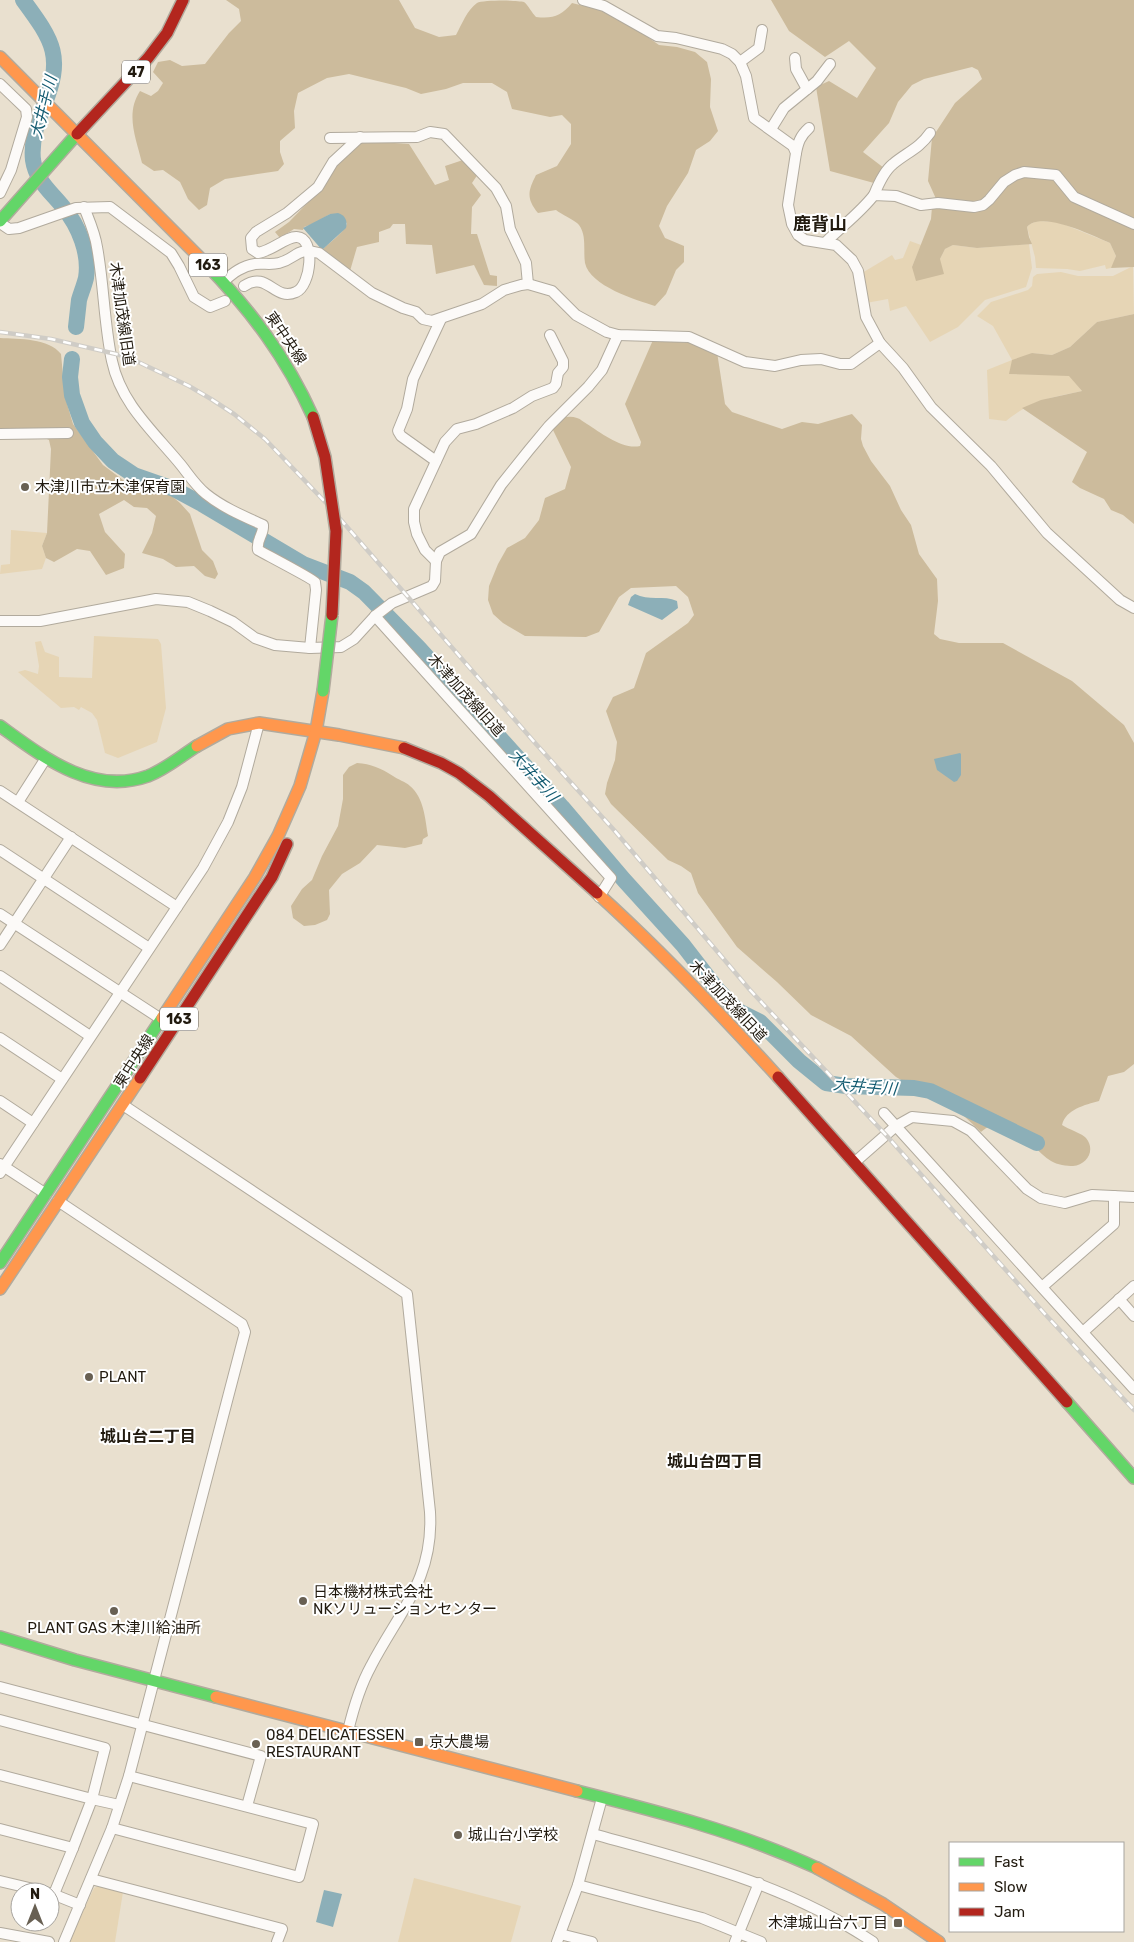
<svg xmlns="http://www.w3.org/2000/svg" width="1134" height="1942" viewBox="0 0 1134 1942" font-family="Rubik,'Noto Sans JP',sans-serif">
<style>
.green{fill:#e6d5b5}
.forest{fill:#ccbb9c}
.water{fill:#8cafb8}
.lines{fill:none;stroke-linecap:round;stroke-linejoin:round}
.river{stroke:#8cafb8;stroke-width:16}
.street-casing{stroke:#b1aa9d;stroke-width:12}
.fast-casing{stroke:#b1aa9d;stroke-width:14}
.slow-casing{stroke:#b1aa9d;stroke-width:14}
.jam-casing{stroke:#b1aa9d;stroke-width:14}
.street{stroke:#fcfaf8;stroke-width:10}
.fast{stroke:#63d668;stroke-width:11}
.slow{stroke:#ff974d;stroke-width:11}
.jam{stroke:#b3261e;stroke-width:11}
.rail-casing{stroke:#cfccc6;stroke-width:4.5}
.rail{stroke:#fff;stroke-width:2.5;stroke-dasharray:8;stroke-linecap:butt}
.fast-bridge-casing{stroke:#b1aa9d;stroke-width:14;stroke-linecap:butt}
.jam-bridge-casing{stroke:#b1aa9d;stroke-width:14;stroke-linecap:butt}
.fast-bridge{stroke:#63d668;stroke-width:11}
.jam-bridge{stroke:#b3261e;stroke-width:11}
.poi-dot{fill:#686053;stroke:#fff;stroke-width:2}
.labels{text-anchor:middle;stroke-width:4;stroke-linejoin:round;paint-order:stroke}
.shield{fill:#fff;stroke:#645f58;stroke-width:1}
.shield-label{font-size:14px;font-weight:bold;fill:#221b10}
.street-label{font-size:15px;fill:#221b10;stroke:#fff}
.poi-label{font-size:15px;fill:#221b10;stroke:#fff;text-anchor:start}
.water-label{font-size:16px;font-style:italic;fill:#135b71;stroke:#fff}
.neighbourhood-label{font-size:16px;font-weight:bold;fill:#221b10;stroke:#fff}
.quarter-label{font-size:18px;font-weight:bold;fill:#221b10;stroke:#fff}
</style>
<rect width="100%" height="100%" fill="#e9e0cf"/>
<g class="green">
<polygon points="1038,221 1058,222 1110,243 1116,256 1113,265 1111,268 1106,269 1105,265 1080,271 1067,269 1036,268 1035,257 1027,227 1030,224"/>
<polygon points="910,241 921,245 912,267 940,259 945,249 953,245 977,248 1029,244 1032,268 1026,287 985,300 958,327 930,342 906,306 890,311 888,299 866,303 862,273 892,255 895,260 903,258"/>
<path d="M1133,266L1134,314L1097,322L1070,347L1052,355L1032,353L1009,374L1069,375L1082,391C1050,398 1032,400 1006,421L989,419L987,370L1012,360L993,326L977,316L991,302L1028,290L1032,286L1033,277L1037,274L1061,272L1078,276H1113Z"/>
<polygon points="11,530 47,533 42,546 46,558 42,569 0,574 1,565 10,564"/>
<polygon points="94,636 158,639 161,644 166,708 157,742 118,758 105,753 97,720 92,713 81,707 79,710 74,707 61,708 18,672 25,670 38,674 39,666 35,642 41,641 45,652 59,657 59,677 92,678"/>
<polygon points="414,1878 521,1906 511,1942 398,1942"/>
<polygon points="99,1886 123,1892 115,1942 69,1942 94,1888"/>
</g>
<g class="forest">
<path d="M226,0H399L415,28L439,37L456,35C462,24 467,10 477,3C483,0 517,0 524,2C528,5 532,13 536,17C553,19 561,16 572,3L600,10L639,31L659,45L677,47L695,52L707,62L711,79L710,107L718,131L710,141L696,150L688,173L667,206L659,226L665,238L684,246V262L676,270L666,294L655,306C636,300 590,286 585,263C583,250 587,236 579,225C576,221 561,214 556,210L538,213C526,198 528,191 536,175L557,166L571,144V124L562,115L550,117L512,109L507,92L492,83H463L446,89L421,94L406,88L349,74L327,78L298,93L294,111L295,128L280,141V152L284,164L278,171L225,179L210,188L207,205L199,210L188,199L180,182L163,170L154,171L142,163C136,138 125,114 140,91L151,96L158,91L163,83L153,72L158,62L170,60L182,66L205,64L229,33L241,21L239,9Z"/>
<polygon points="771,0 1134,0 1134,221 1074,194 1059,175 1024,170 982,203 937,201 928,181 932,138 955,103 982,79 978,70 972,67 924,79 912,85 898,102 889,123 863,152 884,168 874,183 830,171 816,87 829,81 857,98 876,68 849,41 825,57 789,31"/>
<path d="M365,141L409,144L435,185L449,180L445,166L463,160L478,174L472,183L481,195L472,207L471,234H477L490,275L497,276V286L484,285L474,265L436,274L432,245L406,244L405,224H393L390,228L379,232V242L357,247L350,271L322,250C329,243 346,231 347,223L330,214L315,223L304,227L303,230L294,229L280,238L275,232L289,222L324,186L335,165L356,146Z"/>
<path d="M1023,175L1055,180L1134,226V267L1111,268L1116,256L1110,243C1093,236 1042,210 1027,227L1029,237L1032,244L977,248L953,245L945,249L940,259L944,274L916,281L912,267L931,219L932,207L968,210L1004,185Z"/>
<polygon points="1134,314 1134,524 1123,515 1111,510 1104,499 1080,488 1072,482 1087,452 1022,408 1041,400 1082,391 1069,376 1009,374 1012,360 1032,353 1052,355 1070,347 1097,322"/>
<path d="M0,338C19,339 49,338 61,354L65,397L73,424L103,465L131,486L168,493L180,503L190,514L202,550L213,561L218,574L215,579L205,576L194,566L176,567L163,559L142,553L152,533L156,516L147,508L134,507L124,500L99,514L105,532L125,554L124,568L106,575L90,551L77,549L54,562L46,558L42,546L47,533L51,449L49,440L45,438L0,439Z"/>
<path d="M653,340L690,343L717,352L725,404L732,412L782,429L802,422L818,424L852,414L862,425L861,439L863,446L871,461L890,486L901,510L911,525L919,554L937,579L938,601L934,634L940,639L959,643H1003L1072,681L1124,725L1134,743V1064L1124,1072L1108,1076L1099,1101C1085,1105 1066,1109 1062,1125C1068,1129 1083,1134 1086,1138C1096,1150 1087,1165 1073,1166C1067,1166 1057,1165 1051,1161C1029,1148 1011,1107 981,1132L964,1116L896,1077L851,1036L811,1015L777,982L737,947L698,893L691,873L681,866L668,860L611,804L605,794L607,783L615,760L617,742L606,711L613,697L634,688L646,653L688,623L694,615L688,597L676,586L631,588L619,597L599,632L586,637L525,636L503,623L493,614L488,600L489,586L498,564L507,548L525,538L539,520L545,498L565,489L571,467L553,430C554,419 567,414 577,418C581,419 583,422 587,424C601,433 623,450 640,446L641,442L625,404Z"/>
<path d="M357,763C371,764 381,768 393,776C398,780 405,781 410,786C424,798 425,818 428,836L423,839L422,844L405,848L377,845L360,863L342,874L329,890L330,914L327,920L315,925L304,926L293,918L291,906L302,889L312,880L322,856L338,826L343,799V775L349,767Z"/>
</g>
<g class="water">
<path d="M338,213C345,215 348,221 346,228L322,250L303,228L330,214Z"/>
<path d="M635,594C648,601 664,595 677,601L678,608L662,620L628,605L631,597Z"/>
<polygon points="960,753 961,754 961,775 957,781 954,782 937,770 934,759"/>
<polygon points="324,1890 342,1894 333,1927 316,1922"/>
</g>
<g class="lines">
<g class="river">
<path d="M23,0C54,42 64,57 43,108C36,125 31,142 33,160C36,181 51,192 63,207C79,226 90,254 86,278C84,286 81,293 79,300C78,309 77,318 76,327"/>
<polyline points="72,359 70,377 72,395 82,423 95,442 113,461 134,475 174,489 202,504 303,564 350,582 364,592 419,648 562,807 624,880 683,945 717,989 738,1011 760,1022 799,1061 826,1083 846,1086 914,1088 930,1091 1037,1143"/>
</g>
<defs>
<g id="street">
<polyline points="583,0 604,6 657,36 676,38 722,49 732,54 740,62 746,76 754,118 793,146 796,153 788,205 792,224 798,235 805,240 836,245 852,260 858,271 866,317 880,343 903,368 931,407 991,466 1047,533 1120,600 1134,608"/>
<polyline points="795,58 796,69 807,89"/>
<polyline points="740,62 759,48 762,30"/>
<polyline points="0,84 26,109 27,117 11,170 0,193"/>
<polyline points="771,129 784,108 817,81 830,64"/>
<polyline points="330,138 417,137 430,132 444,134 496,188 506,206 510,229 526,263 528,284"/>
<path d="M796,153C798,143 800,136 809,128"/>
<path d="M874,195C878,185 884,171 893,164C906,153 920,148 930,133"/>
<path d="M84,207C89,220 95,233 97,247C104,285 104,324 112,361C121,404 154,432 181,465C189,475 195,485 206,494C222,507 243,516 263,525C264,535 256,539 258,550C265,554 313,579 315,582C315,583 316,589 316,590L310,648"/>
<polyline points="0,223 9,229 19,228 76,208 110,207 171,253 179,266 194,297 210,307 225,301"/>
<path d="M826,242C842,226 860,213 874,195L896,196L921,205L938,203L974,207L983,205L989,200L1004,182L1015,175L1024,172L1056,175L1074,197L1134,224"/>
<path d="M224,281C233,273 242,266 255,264C263,263 271,265 279,263C298,258 295,247 319,253L372,293L403,308L416,312L423,319L432,321L482,304L504,290L521,285L528,284L552,291L576,315L607,332L618,335L689,337L745,362L775,366L801,360L821,359L840,364H851L880,343"/>
<path d="M244,286C268,270 274,302 296,292C311,286 316,238 297,237C287,236 272,251 258,253L252,249L251,238L256,232L287,213L318,187L333,162L360,137"/>
<polyline points="0,434 68,433"/>
<polyline points="436,461 401,436 398,431 407,409 413,379 441,319"/>
<polyline points="436,561 425,550 417,534 414,522 414,509 445,442 457,429 476,424 513,408 532,396 553,388 556,384 558,373 563,367 563,361 550,335"/>
<polyline points="375,616 611,878 599,897"/>
<polyline points="0,621 40,621 156,599 188,602 210,611 233,622 255,638 275,645 310,648 341,647 354,639 375,616 392,603 432,586 435,581 436,561 440,552 471,534 501,485 529,450 549,426 588,387 602,370 618,335"/>
<polyline points="0,791 177,907"/>
<polyline points="18,802 46,758"/>
<polyline points="0,850 149,948"/>
<polyline points="0,914 161,1019"/>
<polyline points="0,945 71,837"/>
<polyline points="0,976 90,1036"/>
<polyline points="0,1038 62,1079"/>
<polyline points="0,1101 33,1123"/>
<path d="M123,1105L407,1294L430,1512C434,1579 399,1612 371,1666C360,1686 353,1710 348,1731"/>
<polyline points="884,1113 1134,1389"/>
<polyline points="855,1162 896,1126 912,1117 953,1121 971,1131 1027,1189 1041,1198 1065,1203 1092,1195 1134,1197"/>
<polyline points="0,1164 46,1194"/>
<polyline points="0,1173 203,868 228,822 242,787 259,723"/>
<polyline points="58,1201 242,1324 245,1332 129,1776 112,1828 64,1942"/>
<polyline points="1042,1287 1114,1224 1114,1196"/>
<polyline points="1119,1299 1134,1316"/>
<polyline points="1083,1332 1134,1286"/>
<polyline points="0,1687 261,1756 247,1806"/>
<polyline points="0,1720 105,1748 92,1799 119,1805"/>
<polyline points="0,1775 92,1799 73,1848"/>
<polyline points="112,1828 299,1877 313,1824 129,1776"/>
<polyline points="0,1829 73,1848 54,1894"/>
<path d="M593,1834C691,1861 787,1884 873,1942"/>
<polyline points="91,1879 282,1929 277,1942"/>
<polyline points="0,1881 46,1892"/>
<polyline points="578,1885 702,1918 761,1942"/>
<polyline points="50,1893 80,1905"/>
<polyline points="0,1933 49,1942"/>
<polyline points="560,1934 592,1942"/>
<polyline points="557,1942 578,1885 602,1798"/>
<polyline points="735,1942 759,1883"/>
</g>
<g id="fast">
<polyline points="0,221 77,134"/>
<path d="M206,264C252,312 286,357 313,417"/>
<path d="M0,726C43,757 92,796 148,776C166,769 181,756 197,746"/>
<polyline points="0,1263 162,1018"/>
<polyline points="1067,1402 1134,1478"/>
<polyline points="0,1637 75,1660 216,1697"/>
<path d="M577,1791C660,1812 739,1832 817,1868"/>
</g>
<g id="slow">
<polyline points="0,57 206,264"/>
<polyline points="197,746 228,729 259,723 339,735 404,748"/>
<path d="M597,893C661,951 720,1013 778,1077"/>
<polyline points="162,1018 255,877 278,836 300,786 316,731 323,691"/>
<polyline points="0,1289 140,1078"/>
<polyline points="216,1697 577,1791"/>
<polyline points="817,1868 883,1904 939,1942"/>
</g>
<g id="jam">
<polyline points="77,134 148,58 167,33 183,0"/>
<polyline points="404,748 441,763 459,773 489,796 597,893"/>
<polyline points="778,1077 1067,1402"/>
<polyline points="140,1078 272,877 287,844"/>
</g>
</defs>
<use href="#street" class="street-casing"/>
<use href="#fast" class="fast-casing"/>
<use href="#slow" class="slow-casing"/>
<use href="#jam" class="jam-casing"/>
<use href="#street" class="street"/>
<use href="#fast" class="fast"/>
<use href="#slow" class="slow"/>
<use href="#jam" class="jam"/>
<defs>
<polyline id="rail" points="0,332 51,339 116,354 136,361 189,386 211,399 234,414 265,439 328,505 536,744 614,830 750,990 886,1135 1044,1313 1134,1410"/>
</defs>
<use href="#rail" class="rail-casing"/>
<use href="#rail" class="rail"/>
<defs>
<polyline id="fast-bridge" points="323,691 332,615"/>
<polyline id="jam-bridge" points="313,417 325,457 336,531 332,615"/>
</defs>
<use href="#fast-bridge" class="fast-bridge-casing"/>
<use href="#jam-bridge" class="jam-bridge-casing"/>
<use href="#fast-bridge" class="fast-bridge"/>
<use href="#jam-bridge" class="jam-bridge"/>
</g>
<g class="poi-dot">
<circle cx="25" cy="487" r="5"/>
<circle cx="89" cy="1377" r="5"/>
<circle cx="303" cy="1601" r="5"/>
<circle cx="114" cy="1611" r="5"/>
<rect x="414" y="1737" width="10" height="10" rx="2.5"/>
<circle cx="256" cy="1744" r="5"/>
<circle cx="458" cy="1835" r="5"/>
<rect x="893" y="1918" width="10" height="10" rx="2.5"/>
</g>
<g class="labels">
<g class="shield">
<rect x="122" y="60.5" width="28" height="23" rx="4"/>
<rect x="189" y="253.5" width="38" height="23" rx="4"/>
<rect x="160" y="1007.5" width="38" height="23" rx="4"/>
</g>
<g class="shield-label">
<text x="136" y="77">47</text>
<text x="208" y="270">163</text>
<text x="179" y="1024">163</text>
</g>
<g class="street-label">
<text transform="translate(122 314) rotate(82)" y="5">木津加茂線旧道</text>
<text transform="translate(286 338) rotate(56)" y="5">東中央線</text>
<text transform="translate(466 695) rotate(48)" y="5">木津加茂線旧道</text>
<text transform="translate(728 1001) rotate(47)" y="5">木津加茂線旧道</text>
<text transform="translate(134 1061) rotate(-57)" y="5">東中央線</text>
</g>
<g class="poi-label">
<text x="35" y="492">木津川市立木津保育園</text>
<text x="99" y="1382">PLANT</text>
<text x="313" y="1597">日本機材株式会社<tspan x="313" dy="17">NKソリューションセンター</tspan></text>
<text x="114" y="1633" text-anchor="middle">PLANT GAS 木津川給油所</text>
<text x="266" y="1740">084 DELICATESSEN<tspan x="266" dy="17">RESTAURANT</tspan></text>
<text x="429" y="1747">京大農場</text>
<text x="468" y="1840">城山台小学校</text>
<text x="888" y="1928" text-anchor="end">木津城山台六丁目</text>
</g>
<g class="water-label">
<text transform="translate(43 107) rotate(-76)" y="6">大井手川</text>
<text transform="translate(534 775) rotate(48)" y="6">大井手川</text>
<text transform="translate(865 1086) rotate(5)" y="6">大井手川</text>
</g>
<g class="neighbourhood-label">
<text x="148" y="1442">城山台二丁目</text>
<text x="715" y="1467">城山台四丁目</text>
</g>
<g class="quarter-label">
<text x="820" y="230">鹿背山</text>
</g>
</g>
<rect x="949" y="1842" width="175" height="90" fill="#ffffff" stroke="#a7a49f"/>
<rect x="959" y="1858" width="25" height="8" fill="#63d668" stroke="#a7a49f"/>
<text x="994" y="1867" font-size="15" fill="#221b10">Fast</text>
<rect x="959" y="1883" width="25" height="8" fill="#ff974d" stroke="#a7a49f"/>
<text x="994" y="1892" font-size="15" fill="#221b10">Slow</text>
<rect x="959" y="1908" width="25" height="8" fill="#b3261e" stroke="#a7a49f"/>
<text x="994" y="1917" font-size="15" fill="#221b10">Jam</text>
<g transform="translate(35 1907)"><circle r="24" fill="#ffffff" stroke="#a7a49f"/>
<path d="M0-4L9 19L0 12L-9 19Z" fill="#686053"/>
<text y="-8" font-size="14" font-weight="bold" text-anchor="middle" fill="#221b10">N</text>
</g>
</svg>
